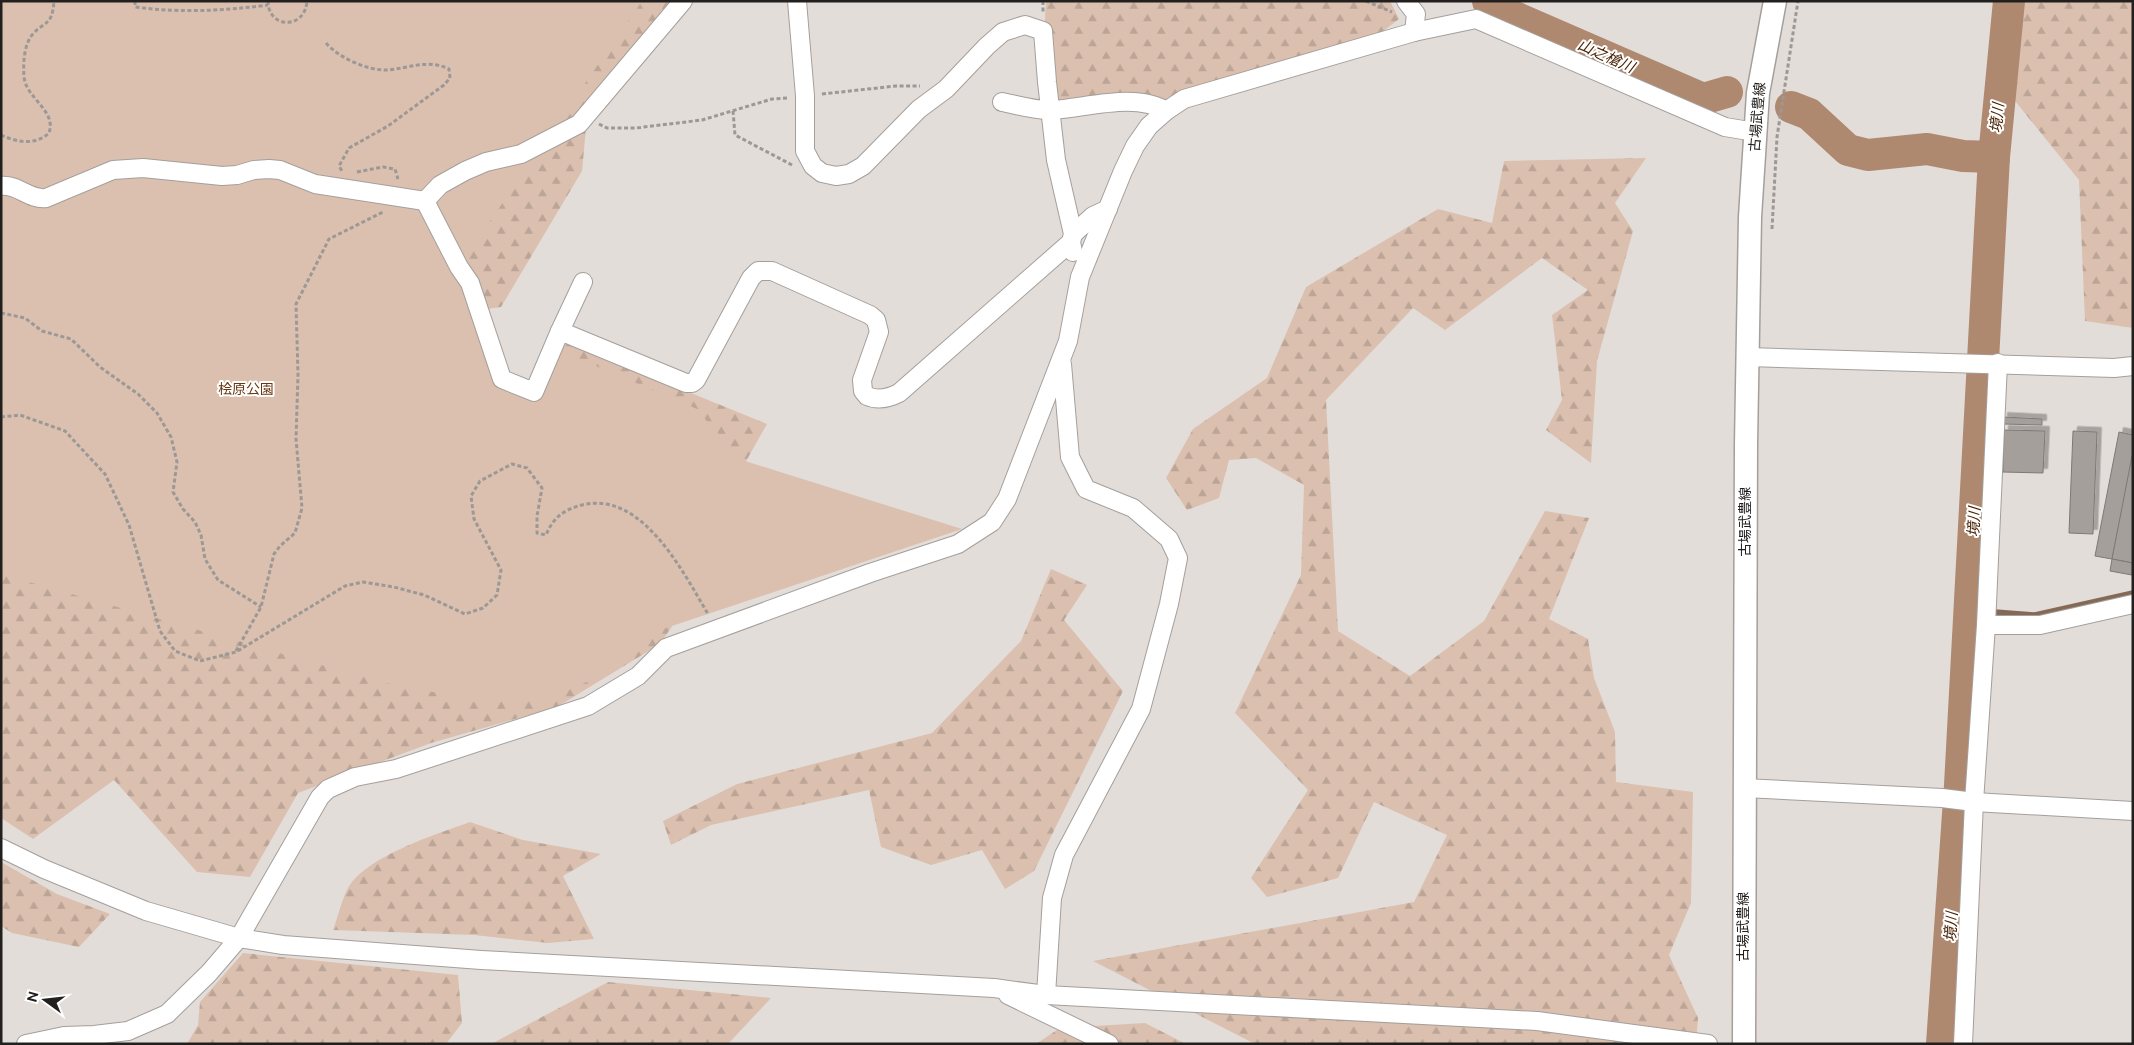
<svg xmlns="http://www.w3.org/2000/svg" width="2134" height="1045" viewBox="0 0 2134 1045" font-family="Ubuntu,'Noto Sans JP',sans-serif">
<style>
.forest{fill:url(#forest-firs)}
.park{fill:#dbc0af}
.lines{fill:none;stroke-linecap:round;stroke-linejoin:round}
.stream{stroke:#856957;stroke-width:5.5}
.river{stroke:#af8870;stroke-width:32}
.building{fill:#a59f9b;stroke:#7f7975;filter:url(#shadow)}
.minor-casing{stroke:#a59f9b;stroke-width:20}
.major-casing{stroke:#a59f9b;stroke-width:25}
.path{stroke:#9d9895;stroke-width:3;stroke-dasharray:4 2.5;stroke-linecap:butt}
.minor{stroke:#fff;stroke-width:18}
.major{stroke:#fff;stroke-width:22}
.labels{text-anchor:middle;stroke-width:4;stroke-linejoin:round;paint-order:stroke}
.street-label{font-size:14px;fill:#22201e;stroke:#fff}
.park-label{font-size:14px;fill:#6a370f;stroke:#fff}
.water-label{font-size:15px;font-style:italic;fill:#482204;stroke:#fff}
</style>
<defs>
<pattern id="forest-firs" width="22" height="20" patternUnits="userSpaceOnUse" patternTransform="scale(1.25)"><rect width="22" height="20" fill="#dbc0af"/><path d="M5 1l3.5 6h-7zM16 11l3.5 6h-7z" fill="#bca596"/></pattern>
<filter id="shadow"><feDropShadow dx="4.5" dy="-4.5" stdDeviation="0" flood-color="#0004"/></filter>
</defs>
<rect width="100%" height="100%" fill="#e3ddd9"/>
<g class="forest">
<polygon points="1,1 677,1 588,107 582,171 501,307 472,311 496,383 535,398 566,342 767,424 727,495 735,534 660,644 557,707 431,743 298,793 250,877 197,872 114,780 33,839 1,818"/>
<polygon points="1046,1 1390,1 1399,19 1370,41 1162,109 1040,101"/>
<polygon points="2017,1 2133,1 2133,328 2085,321 2079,180 2011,96"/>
<polygon points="1646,158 1615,203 1633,231 1597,361 1591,463 1546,430 1562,400 1552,315 1588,290 1542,258 1445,330 1413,308 1326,400 1338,631 1410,676 1484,621 1545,511 1589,518 1549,619 1588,639 1594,678 1615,732 1616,782 1693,792 1691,903 1669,955 1698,1018 1696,1044 1255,1044 1093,961 1414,902 1447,835 1374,802 1338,878 1267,897 1251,878 1308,790 1235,713 1301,575 1304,485 1256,458 1229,460 1219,498 1187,510 1166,478 1193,429 1267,378 1306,287 1438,209 1492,223 1504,161"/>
<polygon points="1051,569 1087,585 1064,620 1123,691 1034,871 1005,889 982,850 931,865 881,847 869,790 711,825 671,845 663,821 737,784 932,733 1021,641"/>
<path d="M470,822L523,840L601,854L563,876L594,939L548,943L474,935L333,930C338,917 341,902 347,890C363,857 437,834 470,822Z"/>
<polygon points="1,862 57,894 110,914 79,947 12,933 1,926"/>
<polygon points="243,953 458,975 462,1023 446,1044 187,1044 198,1025 200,1002"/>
<polygon points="608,982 771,998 728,1044 491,1044"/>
<polygon points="1145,1023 1186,1044 1036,1044 1060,1028"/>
</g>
<polygon class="park" points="1,1 642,1 459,266 502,379 534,392 556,349 695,408 742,460 962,529 651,633 619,668 545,700 459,697 381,682 1,574"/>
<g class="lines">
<polyline class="stream" points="1995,612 2035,615 2133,593"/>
<g class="river">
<polyline points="1488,1 1503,12 1703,99 1727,92"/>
<polyline points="1791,107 1809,114 1848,150 1868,155 1927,149 1963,156 1994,157"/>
<polyline points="1942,1044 1960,785 1994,157 2009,1"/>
</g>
</g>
<g class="building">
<polygon points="2003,417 2042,419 2042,425 2003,424"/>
<polygon points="2004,430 2045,431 2043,473 2003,472"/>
<polygon points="2073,431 2097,432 2093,534 2069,533"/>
<polygon points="2119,432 2133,435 2133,456 2112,559 2095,556"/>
<polygon points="2132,456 2133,456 2133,563 2112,559"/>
<polygon points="2112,559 2133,563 2132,575 2110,571"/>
</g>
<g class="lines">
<defs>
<g id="minor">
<polyline points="797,1 805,96 805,151 813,166 822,173 836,176 849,174 863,166 919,109 946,89 987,46 1003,32 1025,25 1043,31 1047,82 1056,160 1073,234 1071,242 1073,252"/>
<polyline points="1406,1 1416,14 1414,32"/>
<path d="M1002,102C1018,105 1036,111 1052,110C1086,108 1136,92 1166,111"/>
<path d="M1,186C18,184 29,200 46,198L113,170L143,168L222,176L237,175L254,170L269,169L280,170L315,184L425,201L440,185L465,171L486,162L521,154L579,124L683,1"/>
<polyline points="425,201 459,267 470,283 502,379 534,392 560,331"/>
<polyline points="1073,234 1093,216 1108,209"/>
<path d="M583,282L560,331L686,383H692L696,380L751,278L758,271H772L870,315L876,320L879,332L862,380L863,391L867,396C878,401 889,398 899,393L1071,242"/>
<polyline points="1748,357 2114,368 2133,366"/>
<polyline points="1998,363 1986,625 2040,625 2133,604"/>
<polyline points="1744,788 1942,798 1974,802 2133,811"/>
<polyline points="1,848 44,869 146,911 239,938 283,945 481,960 994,988 1046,995 1537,1021 1708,1044"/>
<polyline points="1008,995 1109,1044"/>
<polyline points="1046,995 1052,898 1064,855 1141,709 1169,604 1178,558 1169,539 1133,508 1086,489 1070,457 1062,364"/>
<polyline points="26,1044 64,1036 94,1035 128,1031 167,1014 209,973 239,938 320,797 328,789 355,777 396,769 588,706 638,676 666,648 870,573 958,544 992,522 1007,499 1068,341 1080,277 1123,171 1135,146 1149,126 1166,111 1184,99 1414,32 1476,19 1725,127 1755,132"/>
<polyline points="1963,1044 1974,802 1986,625"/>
</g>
<polyline id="major" points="1744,1044 1746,444 1750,217 1758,93 1775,1"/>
</defs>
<use href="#minor" class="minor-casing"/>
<use href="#major" class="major-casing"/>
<g class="path">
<path d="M135,1V7C180,13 222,11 268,5"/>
<path d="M268,1C268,29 305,30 307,1"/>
<polyline points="1043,1 1043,13"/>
<polyline points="1366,1 1392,12"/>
<path d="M326,43C339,58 368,71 388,70C409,68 428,59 449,69L450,78L444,85L388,126L349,148L339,166L342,171"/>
<polyline points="822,94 896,86 920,86"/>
<polyline points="733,111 735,135 794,166"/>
<polyline points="599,124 607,128 636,128 702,120 772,99 788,98"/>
<path d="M1,135C16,142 35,146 49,133C57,110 25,98 24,76C23,64 24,45 32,35C45,20 52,27 54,1"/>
<polyline points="357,172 383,167 395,169 398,179"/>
<polyline points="1772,229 1777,137 1798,1"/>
<polyline points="1,313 25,318 42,331 71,339 100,367 138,394 157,413 171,437 177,462 173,492 183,509 195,522 201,535 205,559 218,580 261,607"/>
<path d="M1,417L20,415L65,431L105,474L129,525L160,631L175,651L200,661L236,652L345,586L363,582L394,587L424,595L465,614L483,608L497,595L501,570L474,519L471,496L480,481L512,464L527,468L542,488L537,516V533L546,535C553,518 563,510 582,505C642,490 683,572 708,614"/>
<polyline points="236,651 261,607 274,554 280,546 295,533 302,508 296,439 298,375 296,304 329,239 383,212"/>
</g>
<use href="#minor" class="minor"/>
<use href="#major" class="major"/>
</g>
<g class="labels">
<g class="street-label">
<text transform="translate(1757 117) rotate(-85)" y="5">古場武豊線</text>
<text transform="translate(1745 522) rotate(-90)" y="5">古場武豊線</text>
<text transform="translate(1743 927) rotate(-90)" y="5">古場武豊線</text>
</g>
<g class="park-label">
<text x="246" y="394">桧原公園</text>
</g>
<g class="water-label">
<text transform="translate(1606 56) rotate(24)" y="5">山之槍川</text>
<text transform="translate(1997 118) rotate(-84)" y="5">境川</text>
<text transform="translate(1974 522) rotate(-87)" y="5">境川</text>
<text transform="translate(1951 927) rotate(-86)" y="5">境川</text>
</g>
</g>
<rect width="2134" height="1045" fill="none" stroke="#22201e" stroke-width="5"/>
<g transform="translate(45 1000) rotate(285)" stroke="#ffffff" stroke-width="4" paint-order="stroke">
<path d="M0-4L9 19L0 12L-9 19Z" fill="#22201e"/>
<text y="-8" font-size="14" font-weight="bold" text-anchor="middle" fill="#22201e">N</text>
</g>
</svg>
